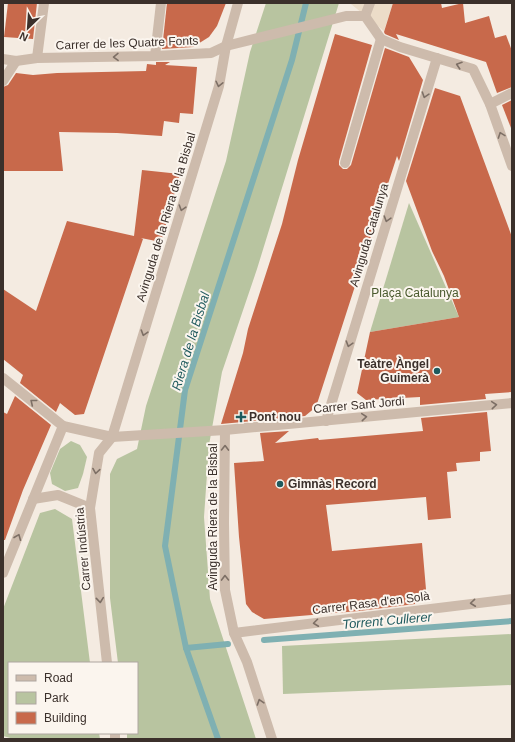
<svg xmlns="http://www.w3.org/2000/svg" width="515" height="742" viewBox="0 0 515 742" font-family="Helvetica,sans-serif">
<style>
.green{fill:#b8c4a0}
.plaza{fill:#ecdcc8}
.lines{fill:none;stroke-linecap:round;stroke-linejoin:round}
.stream{stroke:#7fb0b2;stroke-width:6}
.building{fill:#c8694b}
.street{stroke:#cdbbac;stroke-width:10}
.oneway{stroke:#7d6f65}
.poi-dot{fill:#1f5a5e;stroke:#fbf5ee;stroke-width:1.5}
.labels{text-anchor:middle;stroke-width:4;stroke-linejoin:round;paint-order:stroke}
.street-label{font-size:12px;fill:#3b302b;stroke:#fbf5ee}
.park-label{font-size:12px;fill:#4a5a2e;stroke:#fbf5ee}
.poi-label{font-size:12px;font-weight:bold;fill:#3b302b;stroke:#fbf5ee;text-anchor:start}
.water-label{font-size:13px;font-style:italic;fill:#1f5a5e;stroke:#fbf5ee}
</style>
<rect width="100%" height="100%" fill="#f4ebe1"/>
<g class="green">
<polygon points="266,3 339,3 257,269 222,372 209,445 204,517 210,599 256,739 127,739 127,733 137,733 137,663 118,663 110,598 110,474 117,459 137,449 146,406 226,161 250,52"/>
<polygon points="409,203 459,317 370,332"/>
<polygon points="71,441 80,445 87,457 83,474 78,488 65,491 52,484 50,473 60,449"/>
<polygon points="55,509 72,519 90,663 9,663 9,733 99,733 100,739 14,739 3,736 3,609 40,513"/>
<polygon points="512,634 512,685 283,694 282,646"/>
</g>
<polygon class="plaza" points="351,3 393,3 384,31 351,4"/>
<g class="lines">
<g class="stream">
<polyline points="264,640 512,621"/>
<polyline points="186,648 228,644"/>
<polyline points="218,739 186,648 165,546 185,390 292,60 306,3"/>
</g>
</g>
<g class="building">
<polygon points="8,3 37,3 33,39 4,37"/>
<polygon points="167,3 226,3 217,26 209,37 193,47 162,49"/>
<polygon points="393,3 441,3 442,8 463,3 465,23 489,16 495,38 506,35 512,51 512,87 497,93 486,62 396,34 399,40 385,34 384,32"/>
<polygon points="335,34 372,45 339,161 339,165 343,169 347,169 351,165 385,48 409,57 423,80 399,161 397,156 316,407 305,416 221,424 243,353 248,329 282,224 298,160"/>
<polygon points="156,62 170,62 165,65 197,67 193,114 180,113 179,123 164,121 162,136 117,133 59,132 63,171 3,171 3,87 8,85 16,73 33,75 57,73 146,71 147,64 156,65"/>
<polygon points="435,88 460,96 512,237 512,392 485,394 486,399 420,405 420,397 366,400 357,393 370,332 459,317 444,276 432,251 406,181"/>
<polygon points="512,100 512,128 511,128 502,105"/>
<polygon points="142,170 180,174 161,242 141,238 143,239 84,414 75,415 60,403 56,412 20,383 23,375 3,359 3,289 36,311 67,221 134,236"/>
<polygon points="15,396 51,425 23,490 5,540 3,540 3,412 7,414"/>
<polygon points="487,412 491,451 480,452 480,461 456,463 457,471 447,472 451,518 428,520 426,497 326,505 332,551 422,543 427,601 415,602 415,604 359,611 264,619 252,612 246,604 239,537 234,463 264,461 260,433 289,431 275,443 318,438 319,440 423,431 421,418"/>
</g>
<g class="lines">
<g class="street">
<polyline points="365,16 381,39 400,47 473,69 490,104 512,166"/>
<polyline points="365,16 370,3"/>
<polyline points="155,56 161,3"/>
<polyline points="37,58 44,3"/>
<polyline points="3,59 16,61 37,58 155,56 211,53 226,46 346,16 365,16"/>
<polyline points="3,81 16,61"/>
<polyline points="490,104 512,93"/>
<polyline points="345,163 381,39"/>
<polyline points="3,378 63,426 112,437 225,430 512,403"/>
<polyline points="326,421 437,58"/>
<polyline points="225,430 224,523 225,590 234,633 247,662 272,739"/>
<polyline points="33,499 58,495 90,508"/>
<polyline points="3,573 63,426"/>
<polyline points="234,633 512,599"/>
<polyline points="107,663 90,508 99,453 112,437 219,86 226,46 238,3"/>
<polyline points="115,733 115,739"/>
</g>
</g>
<defs><path id="oneway-chevron" d="M-2-3.5L2.5 0L-2 3.5" fill="none" stroke-width="1.6" stroke-linecap="round" stroke-linejoin="round"/></defs>
<g class="oneway">
<use href="#oneway-chevron" transform="translate(116 57) rotate(179)"/>
<use href="#oneway-chevron" transform="translate(459 65) rotate(-162)"/>
<use href="#oneway-chevron" transform="translate(219 84) rotate(103)"/>
<use href="#oneway-chevron" transform="translate(425 95) rotate(108)"/>
<use href="#oneway-chevron" transform="translate(501 135) rotate(-110)"/>
<use href="#oneway-chevron" transform="translate(182 208) rotate(107)"/>
<use href="#oneway-chevron" transform="translate(387 219) rotate(107)"/>
<use href="#oneway-chevron" transform="translate(144 333) rotate(107)"/>
<use href="#oneway-chevron" transform="translate(349 344) rotate(107)"/>
<use href="#oneway-chevron" transform="translate(33 402) rotate(-141)"/>
<use href="#oneway-chevron" transform="translate(494 405) rotate(-5)"/>
<use href="#oneway-chevron" transform="translate(364 417) rotate(-5)"/>
<use href="#oneway-chevron" transform="translate(225 448) rotate(-89)"/>
<use href="#oneway-chevron" transform="translate(96 471) rotate(99)"/>
<use href="#oneway-chevron" transform="translate(18 537) rotate(-68)"/>
<use href="#oneway-chevron" transform="translate(225 578) rotate(-91)"/>
<use href="#oneway-chevron" transform="translate(100 600) rotate(84)"/>
<use href="#oneway-chevron" transform="translate(473 603) rotate(174)"/>
<use href="#oneway-chevron" transform="translate(316 623) rotate(173)"/>
<use href="#oneway-chevron" transform="translate(260 702) rotate(-108)"/>
</g>
<g class="poi-dot">
<circle cx="437" cy="371" r="4"/>
<path d="M239 411h4v4h4v4h-4v4h-4v-4h-4v-4h4z"/>
<circle cx="280" cy="484" r="4"/>
</g>
<g class="labels">
<g class="street-label">
<text transform="translate(127 43) rotate(-2)" y="4">Carrer de les Quatre Fonts</text>
<text transform="translate(166 217) rotate(-73)" y="4">Avinguda de la Riera de la Bisbal</text>
<text transform="translate(369 235) rotate(-73)" y="4">Avinguda Catalunya</text>
<text transform="translate(359 405) rotate(-5)" y="4">Carrer Sant Jordi</text>
<text transform="translate(213 517) rotate(-90)" y="4">Avinguda Riera de la Bisbal</text>
<text transform="translate(83 549) rotate(-95)" y="4">Carrer Indústria</text>
<text transform="translate(371 603) rotate(-7)" y="4">Carrer Rasa d'en Solà</text>
</g>
<g class="park-label">
<text x="415" y="297">Plaça Catalunya</text>
</g>
<g class="poi-label">
<text x="429" y="368" text-anchor="end">Teàtre Àngel<tspan x="429" dy="14">Guimerà</tspan></text>
<text x="249" y="421">Pont nou</text>
<text x="288" y="488">Gimnàs Record</text>
</g>
<g class="water-label">
<text transform="translate(190 341) rotate(-73)" y="5">Riera de la Bisbal</text>
<text transform="translate(387 620) rotate(-5)" y="5">Torrent Cullerer</text>
</g>
</g>
<rect width="515" height="742" fill="none" stroke="#3b302b" stroke-width="8"/>
<rect x="8" y="662" width="130" height="72" fill="#fbf5ee" stroke="#aea6a0"/>
<rect x="16" y="675" width="20" height="6" fill="#cdbbac" stroke="#aea6a0"/>
<text x="44" y="682" font-size="12" fill="#3b302b">Road</text>
<rect x="16" y="692" width="20" height="12" fill="#b8c4a0" stroke="#aea6a0"/>
<text x="44" y="702" font-size="12" fill="#3b302b">Park</text>
<rect x="16" y="712" width="20" height="12" fill="#c8694b" stroke="#aea6a0"/>
<text x="44" y="722" font-size="12" fill="#3b302b">Building</text>
<g transform="translate(28 28) rotate(205)" stroke="#fbf5ee" stroke-width="3" paint-order="stroke">
<path d="M0-3L7 15L0 10L-7 15Z" fill="#3b302b"/>
<text y="-6" font-size="11" font-weight="bold" text-anchor="middle" fill="#3b302b">N</text>
</g>
</svg>
